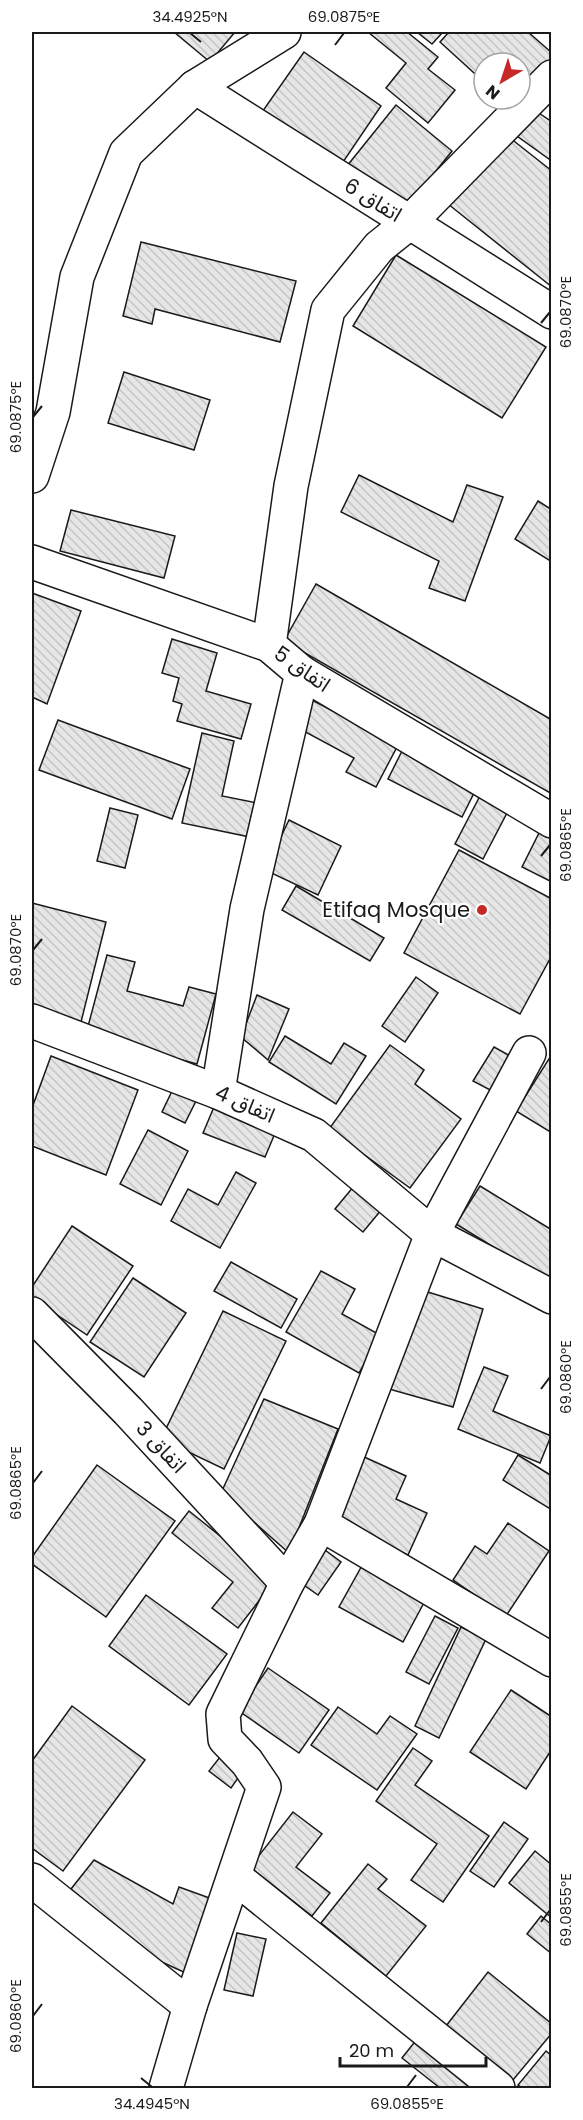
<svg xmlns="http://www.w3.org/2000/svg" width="583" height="2120" viewBox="0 0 583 2120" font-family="Poppins,'Noto Sans Arabic',sans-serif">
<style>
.building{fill:url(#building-back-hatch);stroke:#1a1a1a;stroke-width:1.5}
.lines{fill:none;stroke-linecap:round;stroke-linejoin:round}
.minor-casing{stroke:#1a1a1a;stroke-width:36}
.minor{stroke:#fff;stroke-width:33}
.ticks{fill:none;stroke:#1a1a1a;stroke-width:2}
.poi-dot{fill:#c62828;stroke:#fff;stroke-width:2}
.labels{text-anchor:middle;stroke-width:4.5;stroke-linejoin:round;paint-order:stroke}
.street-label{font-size:21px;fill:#1a1a1a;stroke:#fff}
.poi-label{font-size:21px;fill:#1a1a1a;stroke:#fff;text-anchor:end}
.neatline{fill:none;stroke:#1a1a1a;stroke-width:2}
.ticks-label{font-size:15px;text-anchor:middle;fill:#1a1a1a}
</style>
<defs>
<pattern id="building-back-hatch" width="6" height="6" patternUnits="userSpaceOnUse" patternTransform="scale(1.5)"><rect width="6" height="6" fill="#e6e6e6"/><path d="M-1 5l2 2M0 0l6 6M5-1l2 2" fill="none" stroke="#c5c5c5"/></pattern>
</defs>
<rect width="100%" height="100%" fill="#fff"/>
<g class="building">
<polygon points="174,32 235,32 210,62"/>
<polygon points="368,32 407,32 438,57 428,69 455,90 428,123 386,88 406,63"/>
<polygon points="417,32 443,32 432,44"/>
<polygon points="449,32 528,32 552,53 552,57 520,92 520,63 484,63 484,82 440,42"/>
<polygon points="304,52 381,106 339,168 260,115"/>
<polygon points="396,105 452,151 403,212 347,166"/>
<polygon points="527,105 552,122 552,156 549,159 510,131"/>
<polygon points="505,134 552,171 552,287 448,204"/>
<polygon points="141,242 296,281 280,342 155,309 152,324 123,316"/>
<polygon points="396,255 546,347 502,418 353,326"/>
<polygon points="124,372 210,400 194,450 108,423"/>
<polygon points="359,475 453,522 467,485 503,497 465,601 429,588 439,561 341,512"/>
<polygon points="538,501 552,510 552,562 515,539"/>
<polygon points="71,510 175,536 164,578 60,551"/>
<polygon points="316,584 552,720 552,794 284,641"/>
<polygon points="32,593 81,611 47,704 32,697"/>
<polygon points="172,639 217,653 206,691 251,704 241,739 177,721 182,704 173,701 179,678 162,673"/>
<polygon points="312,700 398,745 376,787 346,772 354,758 298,728"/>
<polygon points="58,720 190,769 172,819 39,770"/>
<polygon points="202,733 234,741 222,796 257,803 250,837 182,823"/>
<polygon points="402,751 476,789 462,817 388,779"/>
<polygon points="481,794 509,809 483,859 455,844"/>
<polygon points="110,808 138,815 125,868 97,861"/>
<polygon points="289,820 341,846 318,895 265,870"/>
<polygon points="542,827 552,832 552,882 522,867"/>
<polygon points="459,850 552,899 552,955 520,1014 404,953"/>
<polygon points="296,886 384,938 370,961 282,910"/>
<polygon points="32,903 106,922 81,1022 32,1010"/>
<polygon points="107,955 135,962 127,991 183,1006 189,987 216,994 197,1064 86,1034"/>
<polygon points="416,977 438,993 405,1042 382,1026"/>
<polygon points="257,995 289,1009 268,1060 241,1037"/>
<polygon points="285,1036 331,1064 344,1043 366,1056 336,1104 269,1062"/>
<polygon points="390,1045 424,1070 415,1084 461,1119 410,1188 329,1129"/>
<polygon points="494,1047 512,1057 492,1091 473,1081"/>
<polygon points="552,1054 552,1133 516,1111"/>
<polygon points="51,1056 138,1090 106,1175 32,1146 32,1108"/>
<polygon points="173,1089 196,1101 185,1123 162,1112"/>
<polygon points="214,1107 276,1131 265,1157 203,1133"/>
<polygon points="148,1130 188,1151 161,1205 120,1184"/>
<polygon points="236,1172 256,1183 220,1248 171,1221 188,1189 218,1205"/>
<polygon points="354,1186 382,1209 363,1232 335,1209"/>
<polygon points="480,1186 552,1230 552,1283 456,1224"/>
<polygon points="72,1226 133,1266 87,1335 32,1298 32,1287"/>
<polygon points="231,1262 297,1299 281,1328 214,1291"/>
<polygon points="321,1271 355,1289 342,1314 380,1335 359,1373 286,1332"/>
<polygon points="133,1278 186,1313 144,1377 90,1342"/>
<polygon points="418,1289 483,1309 453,1407 389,1389"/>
<polygon points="223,1311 286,1341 224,1469 161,1439"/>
<polygon points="484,1367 508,1376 493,1411 551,1436 540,1463 458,1429"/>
<polygon points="264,1399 338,1429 289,1553 221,1493"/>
<polygon points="518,1455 552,1476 552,1510 503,1480"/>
<polygon points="362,1456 406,1476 396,1499 427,1513 408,1555 333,1522"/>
<polygon points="97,1465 175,1521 106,1617 32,1564 32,1557"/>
<polygon points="189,1511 275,1580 238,1628 212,1608 233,1582 172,1533"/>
<polygon points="508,1523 549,1551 506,1616 453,1580 475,1546 487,1554"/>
<polygon points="321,1547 341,1562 318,1595 298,1581"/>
<polygon points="364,1562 427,1597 403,1642 339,1607"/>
<polygon points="146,1595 227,1654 189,1705 109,1646"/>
<polygon points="435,1616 458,1628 429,1684 406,1672"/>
<polygon points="461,1627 486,1639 439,1738 415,1726"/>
<polygon points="268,1668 329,1710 299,1753 239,1711"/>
<polygon points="511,1690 552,1717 552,1749 526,1789 470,1752"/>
<polygon points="72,1706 145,1760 63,1871 32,1848 32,1761"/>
<polygon points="338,1707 377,1734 390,1716 417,1734 377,1790 311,1745"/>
<polygon points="413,1748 432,1761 415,1785 489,1836 443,1902 411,1880 437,1844 376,1801"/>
<polygon points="224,1752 245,1768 231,1788 209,1771"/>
<polygon points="293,1812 322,1834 296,1867 330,1893 312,1916 250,1867"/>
<polygon points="504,1822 528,1839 494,1887 470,1871"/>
<polygon points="535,1851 552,1865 552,1918 509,1883"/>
<polygon points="94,1860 173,1904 179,1887 215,1900 188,1974 153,1958 71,1889"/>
<polygon points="368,1864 387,1879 378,1889 426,1926 386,1976 321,1923"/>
<polygon points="541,1916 552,1925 552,1954 527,1934"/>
<polygon points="237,1933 266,1939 253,1996 224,1990"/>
<polygon points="488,1972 552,2024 552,2033 513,2080 446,2026"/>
<polygon points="421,2034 480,2088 440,2088 402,2058"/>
<polygon points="546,2051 552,2056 552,2088 522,2088 518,2085"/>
</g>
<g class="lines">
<defs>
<g id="minor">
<polyline points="195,87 552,312"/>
<polyline points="32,476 53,412 77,277 126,153 195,87 284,32"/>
<polyline points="32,562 269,645 302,673 552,821"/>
<polyline points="269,645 291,486 328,310 379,247 409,223 552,77"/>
<polyline points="32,1021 218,1092 314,1135 432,1234 552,1297"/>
<polyline points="218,1092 247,909 302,673"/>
<polyline points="32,1314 128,1411 287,1583"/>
<polyline points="321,1524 552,1660"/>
<polyline points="235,1877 498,2088"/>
<polyline points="32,1880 190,2006"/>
<polyline points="166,2088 190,2006 264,1787 247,1762 225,1739 223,1714 287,1583 321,1524 432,1234 529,1053"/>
</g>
</defs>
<use href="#minor" class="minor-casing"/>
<use href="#minor" class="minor"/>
</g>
<path class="ticks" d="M190,33L201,42M335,45L344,33M541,323L550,312M33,417L42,406M541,856L550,845M33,950L42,939M541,1389L550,1377M33,1483L42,1471M541,1922L550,1910M33,2016L42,2004M141,2078L152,2087M407,2087L416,2075"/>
<circle class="poi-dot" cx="482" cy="910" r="6"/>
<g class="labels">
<g class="street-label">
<text transform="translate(373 200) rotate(32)" y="7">اتفاق 6</text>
<text transform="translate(302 669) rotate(35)" y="7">اتفاق 5</text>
<text transform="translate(245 1104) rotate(24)" y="7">اتفاق 4</text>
<text transform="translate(161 1447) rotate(47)" y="7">اتفاق 3</text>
</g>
<g class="poi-label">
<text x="470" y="917">Etifaq Mosque</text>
</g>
</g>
<rect width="583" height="2120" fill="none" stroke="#ffffff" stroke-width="66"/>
<g transform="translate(502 81) rotate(219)"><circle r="28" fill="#ffffff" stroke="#a3a3a3" stroke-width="1.5"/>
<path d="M0-4.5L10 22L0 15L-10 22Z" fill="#c62828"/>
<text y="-9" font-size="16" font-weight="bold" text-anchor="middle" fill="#1a1a1a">N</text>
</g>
<path d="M340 2057v9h146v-9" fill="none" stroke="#1a1a1a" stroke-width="3"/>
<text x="349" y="2057" font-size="18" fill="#1a1a1a" stroke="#ffffff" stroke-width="4.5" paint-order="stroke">20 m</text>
<rect x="33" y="33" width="517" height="2054" class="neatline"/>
<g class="ticks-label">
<text x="190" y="22">34.4925°N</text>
<text x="344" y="22">69.0875°E</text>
<text transform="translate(566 312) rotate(-90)" y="5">69.0870°E</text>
<text transform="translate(16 417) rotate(-90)" y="5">69.0875°E</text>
<text transform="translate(566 845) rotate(-90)" y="5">69.0865°E</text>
<text transform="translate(16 950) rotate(-90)" y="5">69.0870°E</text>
<text transform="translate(566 1377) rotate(-90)" y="5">69.0860°E</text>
<text transform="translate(16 1483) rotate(-90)" y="5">69.0865°E</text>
<text transform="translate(566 1910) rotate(-90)" y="5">69.0855°E</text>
<text transform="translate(16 2016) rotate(-90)" y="5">69.0860°E</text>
<text x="152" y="2109">34.4945°N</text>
<text x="407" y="2109">69.0855°E</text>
</g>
</svg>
